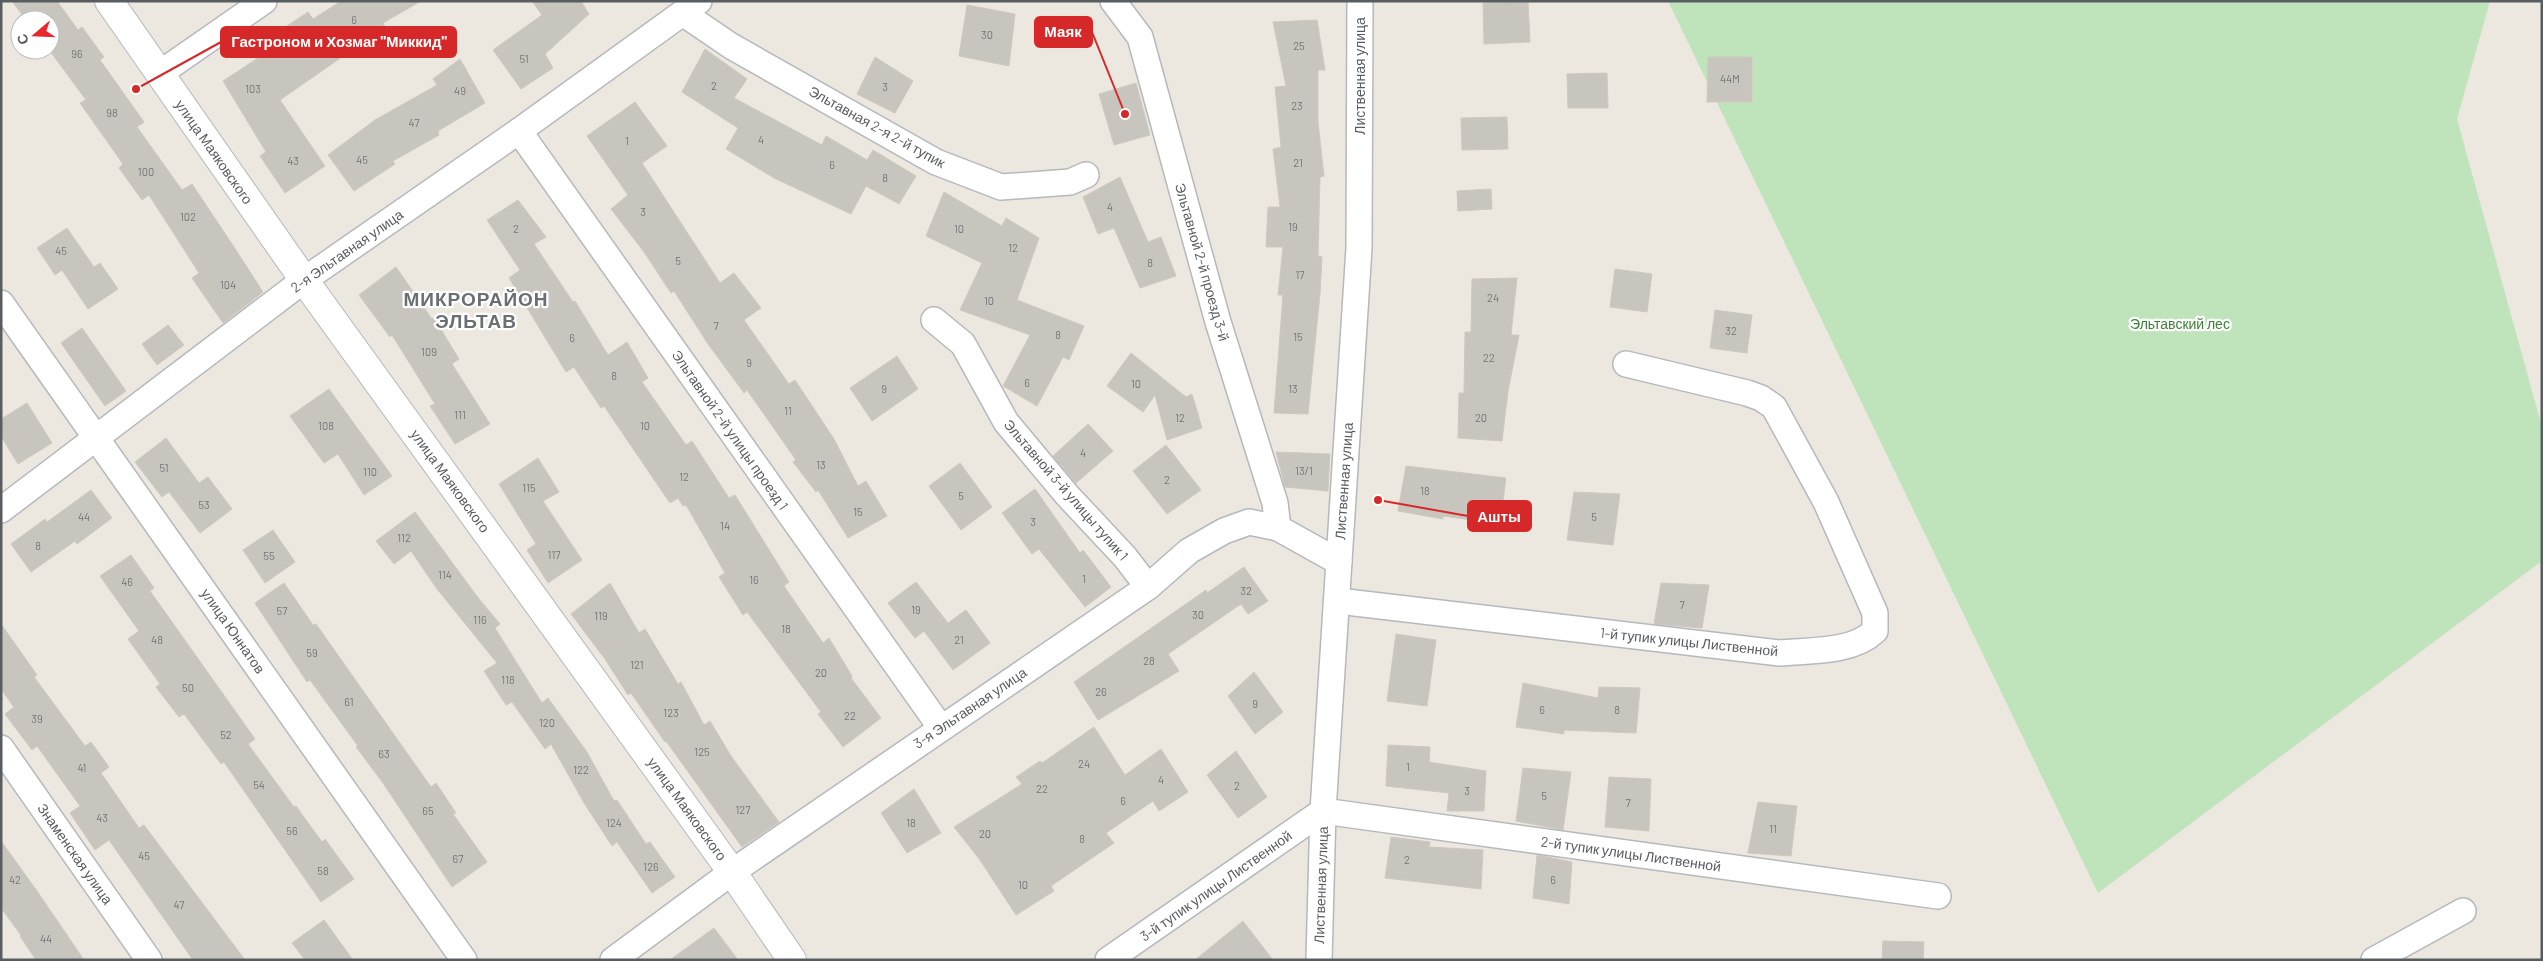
<svg xmlns="http://www.w3.org/2000/svg" width="2543" height="961" viewBox="0 0 2543 961" font-family="Barlow,sans-serif">
<style>
.green{fill:#bfe4bb}
.building{fill:#c8c5bf;stroke:#d0c8be}
.lines{fill:none;stroke-linecap:round;stroke-linejoin:round}
.street-casing{stroke:#b5b8bd;stroke-width:28}
.secondary-casing{stroke:#b3b8bd;stroke-width:30}
.street{stroke:#fff;stroke-width:25}
.secondary{stroke:#fff;stroke-width:28}
.labels{text-anchor:middle;stroke-width:4.5;stroke-linejoin:round;paint-order:stroke}
.number-label{font-size:11px;fill:#747778}
.street-label{font-size:14px;fill:#585d61;stroke:#fff}
.park-label{font-size:14px;fill:#398434;stroke:#fff}
.district-label{font-size:19px;font-weight:bold;letter-spacing:1px;fill:#696f73;stroke:#fff}
.leader{fill:none;stroke:#d62828;stroke-width:2}
.callout-dot{fill:#d62828;stroke:#fff;stroke-width:2}
.callout{fill:#d62828;stroke:#d62828;stroke-width:2}
.callout-label{font-size:15px;text-anchor:middle;font-weight:bold;fill:#fff}
</style>
<rect width="100%" height="100%" fill="#ece8df"/>
<polygon class="green" points="1668,1 2490,1 2457,119 2542,427 2542,561 2098,893"/>
<g class="building">
<polygon points="12,1 57,1 78,30 82,27 104,57 100,60 144,122 137,127 182,190 192,184 234,247 263,292 223,323 192,278 199,273 149,195 142,200 119,168 123,164 80,103 86,100 50,51 50,20 26,20"/>
<polygon points="341,1 421,1 383,23 385,27 280,100 325,166 285,193 260,156 266,152 223,81 284,41 278,32 308,12 313,19"/>
<polygon points="532,1 581,1 589,14 545,54 553,68 521,89 493,50 542,15"/>
<polygon points="1528,1 1530,42 1484,44 1483,3"/>
<polygon points="967,5 1015,14 1009,66 959,56"/>
<polygon points="1317,20 1325,70 1318,70 1318,122 1324,176 1320,177 1318,256 1322,257 1320,294 1308,414 1274,413 1283,295 1278,295 1283,247 1266,247 1268,207 1280,207 1273,149 1281,147 1275,87 1286,86 1273,22"/>
<polygon points="705,49 747,79 734,98 822,145 826,136 867,160 873,150 916,176 899,204 866,186 851,214 774,178 726,149 738,128 682,92"/>
<polygon points="875,57 913,81 895,113 857,94"/>
<polygon points="1708,57 1752,57 1752,102 1707,102"/>
<polygon points="460,59 485,103 438,131 439,135 393,161 395,164 354,191 328,155 375,120 437,85 433,79"/>
<polygon points="1607,73 1608,108 1568,108 1567,74"/>
<polygon points="1136,83 1150,135 1114,145 1099,94"/>
<polygon points="635,102 667,146 642,163 720,283 734,273 761,308 744,320 789,384 795,380 834,439 858,486 866,481 887,516 848,538 818,490 816,492 793,462 796,460 747,390 744,393 708,344 674,291 671,293 644,252 611,209 628,195 587,136"/>
<polygon points="1507,117 1508,149 1462,150 1461,118"/>
<polygon points="1120,177 1148,242 1161,237 1176,276 1140,288 1114,228 1098,234 1083,197"/>
<polygon points="1491,189 1492,209 1458,211 1457,191"/>
<polygon points="944,192 1002,226 1006,218 1039,238 1017,300 1084,326 1069,360 1063,357 1037,406 1003,386 1030,335 960,310 982,263 926,236"/>
<polygon points="518,200 546,237 534,244 573,302 575,301 608,355 627,342 648,378 642,382 686,445 692,441 729,498 735,495 789,582 784,586 823,643 829,638 852,676 851,678 881,718 843,747 818,714 821,712 747,612 743,615 719,577 725,573 686,505 683,506 678,498 670,503 604,406 601,408 574,367 566,372 509,278 520,270 487,220"/>
<polygon points="67,228 94,267 100,263 118,289 88,309 62,270 55,275 37,248"/>
<polygon points="396,267 432,319 434,318 459,359 452,364 490,424 455,444 430,406 435,404 392,335 390,337 359,295"/>
<polygon points="1615,269 1652,274 1647,312 1610,307"/>
<polygon points="1517,278 1511,335 1519,335 1508,391 1502,441 1458,438 1459,393 1464,393 1465,332 1471,332 1472,279"/>
<polygon points="1715,310 1752,315 1747,353 1710,348"/>
<polygon points="168,325 184,345 157,365 142,344"/>
<polygon points="82,328 126,391 105,406 61,343"/>
<polygon points="1131,353 1186,397 1192,394 1202,428 1167,440 1155,395 1143,412 1107,386"/>
<polygon points="897,356 918,389 872,421 850,388"/>
<polygon points="329,389 392,476 364,495 338,454 324,463 290,416"/>
<polygon points="27,403 52,443 18,464 1,436 1,419"/>
<polygon points="1088,424 1113,451 1076,483 1053,456"/>
<polygon points="166,438 199,483 208,477 232,509 200,533 169,492 162,497 135,462"/>
<polygon points="1166,445 1201,490 1167,514 1133,471"/>
<polygon points="1276,452 1330,454 1328,491 1285,487"/>
<polygon points="538,458 559,492 543,501 582,560 548,583 527,550 536,544 499,484"/>
<polygon points="960,463 992,507 961,530 929,486"/>
<polygon points="1406,466 1506,478 1500,524 1443,516 1443,519 1398,511"/>
<polygon points="1035,489 1080,553 1083,550 1111,587 1085,607 1039,549 1032,554 1002,513"/>
<polygon points="91,490 112,518 77,544 75,541 31,572 11,544 45,519 47,522"/>
<polygon points="1574,492 1620,494 1613,545 1567,540"/>
<polygon points="415,512 479,599 500,624 495,628 542,703 548,698 587,752 614,801 617,800 646,844 650,842 675,877 652,893 617,842 612,846 584,803 551,744 545,749 512,702 506,705 484,671 497,663 437,589 411,551 394,564 376,541"/>
<polygon points="273,530 295,562 265,583 243,550"/>
<polygon points="131,555 154,588 150,591 255,739 248,744 294,807 296,806 322,842 325,839 354,879 321,902 224,762 221,764 184,714 179,717 156,687 160,684 128,639 139,631 100,576"/>
<polygon points="1244,567 1268,601 1248,614 1241,604 1168,654 1179,671 1098,720 1074,682 1206,590 1207,593"/>
<polygon points="916,582 948,623 966,610 990,643 953,670 924,631 915,638 888,603"/>
<polygon points="284,583 313,625 316,624 431,787 436,783 456,813 453,814 487,862 452,887 383,783 356,747 358,746 310,680 307,682 255,603"/>
<polygon points="610,583 639,633 645,629 678,684 681,682 704,725 710,721 731,756 779,822 742,847 666,741 665,742 631,693 628,695 605,659 571,614"/>
<polygon points="1661,583 1709,585 1702,628 1654,624"/>
<polygon points="1,624 37,675 34,677 85,746 91,742 109,767 101,773 139,828 144,825 245,960 193,960 109,840 95,850 70,813 80,806 37,746 32,750 5,714 14,707 1,689"/>
<polygon points="1396,634 1436,640 1427,706 1387,701"/>
<polygon points="1254,672 1283,712 1255,734 1228,696"/>
<polygon points="1523,683 1598,698 1599,687 1640,688 1636,733 1564,730 1564,734 1516,727"/>
<polygon points="1094,727 1125,775 1161,749 1188,792 1159,811 1153,801 1106,833 1114,843 1051,886 1054,891 1016,915 980,860 954,827 1022,784 1016,777 1040,761 1042,763"/>
<polygon points="1388,745 1430,747 1429,762 1486,771 1484,811 1447,811 1449,793 1386,786"/>
<polygon points="1236,751 1267,797 1238,818 1207,775"/>
<polygon points="1523,768 1571,772 1563,830 1516,821"/>
<polygon points="1609,777 1651,779 1649,831 1605,827"/>
<polygon points="914,789 941,833 907,853 881,813"/>
<polygon points="1758,802 1797,806 1791,856 1748,853"/>
<polygon points="1391,837 1430,842 1429,847 1483,850 1481,889 1385,878"/>
<polygon points="1,841 37,891 84,960 36,960 20,936 21,935 1,908"/>
<polygon points="1537,855 1572,862 1569,904 1533,898"/>
<polygon points="324,920 353,960 305,960 292,943"/>
<polygon points="1243,921 1273,960 1195,960"/>
<polygon points="714,928 738,960 670,960"/>
<polygon points="1883,941 1924,942 1923,960 1882,960"/>
</g>
<g class="lines">
<defs>
<g id="street">
<polyline points="1113,1 1140,37 1218,322 1275,503 1278,528"/>
<polyline points="684,14 731,46 936,162 1001,187 1070,182 1086,175"/>
<polyline points="159,74 264,1"/>
<polyline points="519,131 941,728"/>
<polyline points="1,303 464,960"/>
<polyline points="934,320 963,344 1006,422 1067,495 1125,557 1148,587"/>
<polyline points="1,510 304,280 519,131 699,1"/>
<path d="M1338,601L1780,653C1810,650 1852,653 1875,631V613L1826,502L1774,407L1761,398L1747,393L1626,364"/>
<polyline points="1,748 149,960"/>
<polyline points="613,960 732,872 1148,587 1189,551 1224,531 1249,522 1278,528 1339,562"/>
<polyline points="1108,960 1323,811 1938,896"/>
<polyline points="1319,960 1323,811 1359,248 1360,1"/>
<polyline points="2374,960 2463,911"/>
</g>
<polyline id="secondary" points="109,1 304,280 732,872 792,960"/>
</defs>
<use href="#street" class="street-casing"/>
<use href="#secondary" class="secondary-casing"/>
<use href="#street" class="street"/>
<use href="#secondary" class="secondary"/>
</g>
<g class="labels">
<g class="number-label">
<text x="354" y="24">6</text>
<text x="987" y="39">30</text>
<text x="1299" y="50">25</text>
<text x="77" y="58">96</text>
<text x="524" y="63">51</text>
<text x="1730" y="83">44M</text>
<text x="714" y="90">2</text>
<text x="885" y="91">3</text>
<text x="253" y="93">103</text>
<text x="460" y="95">49</text>
<text x="1297" y="110">23</text>
<text x="112" y="117">98</text>
<text x="414" y="127">47</text>
<text x="761" y="144">4</text>
<text x="627" y="145">1</text>
<text x="362" y="164">45</text>
<text x="293" y="165">43</text>
<text x="1298" y="167">21</text>
<text x="832" y="169">6</text>
<text x="146" y="176">100</text>
<text x="885" y="182">8</text>
<text x="1110" y="211">4</text>
<text x="643" y="216">3</text>
<text x="188" y="221">102</text>
<text x="1293" y="231">19</text>
<text x="516" y="233">2</text>
<text x="959" y="233">10</text>
<text x="1013" y="252">12</text>
<text x="61" y="255">45</text>
<text x="678" y="265">5</text>
<text x="1150" y="267">8</text>
<text x="1300" y="279">17</text>
<text x="228" y="289">104</text>
<text x="1493" y="302">24</text>
<text x="989" y="305">10</text>
<text x="716" y="330">7</text>
<text x="1731" y="335">32</text>
<text x="1058" y="339">8</text>
<text x="1298" y="341">15</text>
<text x="572" y="342">6</text>
<text x="429" y="356">109</text>
<text x="1489" y="362">22</text>
<text x="749" y="367">9</text>
<text x="614" y="380">8</text>
<text x="1027" y="387">6</text>
<text x="1136" y="388">10</text>
<text x="884" y="393">9</text>
<text x="1293" y="393">13</text>
<text x="788" y="415">11</text>
<text x="460" y="419">111</text>
<text x="1180" y="422">12</text>
<text x="1481" y="422">20</text>
<text x="326" y="430">108</text>
<text x="645" y="430">10</text>
<text x="1083" y="457">4</text>
<text x="821" y="469">13</text>
<text x="164" y="472">51</text>
<text x="1304" y="475">13/1</text>
<text x="370" y="476">110</text>
<text x="684" y="481">12</text>
<text x="1167" y="484">2</text>
<text x="529" y="492">115</text>
<text x="1425" y="495">18</text>
<text x="961" y="500">5</text>
<text x="204" y="509">53</text>
<text x="858" y="516">15</text>
<text x="84" y="521">44</text>
<text x="1594" y="521">5</text>
<text x="1033" y="526">3</text>
<text x="725" y="530">14</text>
<text x="404" y="542">112</text>
<text x="38" y="550">8</text>
<text x="554" y="559">117</text>
<text x="269" y="560">55</text>
<text x="445" y="579">114</text>
<text x="1084" y="583">1</text>
<text x="754" y="584">16</text>
<text x="127" y="586">46</text>
<text x="1246" y="595">32</text>
<text x="1682" y="609">7</text>
<text x="916" y="614">19</text>
<text x="282" y="615">57</text>
<text x="1198" y="619">30</text>
<text x="601" y="620">119</text>
<text x="480" y="624">116</text>
<text x="786" y="633">18</text>
<text x="157" y="644">48</text>
<text x="959" y="644">21</text>
<text x="312" y="657">59</text>
<text x="1149" y="665">28</text>
<text x="637" y="669">121</text>
<text x="821" y="677">20</text>
<text x="508" y="684">118</text>
<text x="188" y="692">50</text>
<text x="1101" y="696">26</text>
<text x="349" y="706">61</text>
<text x="1255" y="708">9</text>
<text x="1542" y="714">6</text>
<text x="1617" y="714">8</text>
<text x="671" y="717">123</text>
<text x="850" y="720">22</text>
<text x="37" y="723">39</text>
<text x="547" y="727">120</text>
<text x="226" y="739">52</text>
<text x="702" y="756">125</text>
<text x="384" y="758">63</text>
<text x="1084" y="768">24</text>
<text x="1408" y="771">1</text>
<text x="82" y="772">41</text>
<text x="581" y="774">122</text>
<text x="1161" y="784">4</text>
<text x="259" y="789">54</text>
<text x="1237" y="790">2</text>
<text x="1042" y="793">22</text>
<text x="1467" y="795">3</text>
<text x="1544" y="800">5</text>
<text x="1123" y="805">6</text>
<text x="1628" y="807">7</text>
<text x="743" y="814">127</text>
<text x="428" y="815">65</text>
<text x="102" y="822">43</text>
<text x="614" y="827">124</text>
<text x="911" y="827">18</text>
<text x="1773" y="833">11</text>
<text x="292" y="835">56</text>
<text x="985" y="838">20</text>
<text x="1082" y="843">8</text>
<text x="144" y="860">45</text>
<text x="458" y="863">67</text>
<text x="1407" y="864">2</text>
<text x="651" y="871">126</text>
<text x="323" y="875">58</text>
<text x="15" y="884">42</text>
<text x="1553" y="884">6</text>
<text x="1023" y="889">10</text>
<text x="179" y="909">47</text>
<text x="46" y="943">44</text>
</g>
<g class="street-label">
<text transform="translate(1360 76) rotate(-90)" y="5">Лиственная улица</text>
<text transform="translate(877 127) rotate(29)" y="5">Эльтавная 2-я 2-й тупик</text>
<text transform="translate(214 152) rotate(55)" y="5">улица Маяковского</text>
<text transform="translate(347 251) rotate(-35)" y="5">2-я Эльтавная улица</text>
<text transform="translate(1202 262) rotate(74)" y="5">Эльтавной 2-й проезд 3-й</text>
<text transform="translate(730 430) rotate(55)" y="5">Эльтавной 2-й улицы проезд 1</text>
<text transform="translate(450 481) rotate(54)" y="5">улица Маяковского</text>
<text transform="translate(1344 481) rotate(-86)" y="5">Лиственная улица</text>
<text transform="translate(1066 490) rotate(49)" y="5">Эльтавной 3-й улицы тупик 1</text>
<text transform="translate(233 631) rotate(55)" y="5">улица Юннатов</text>
<text transform="translate(1689 642) rotate(6)" y="5">1-й тупик улицы Лиственной</text>
<text transform="translate(970 708) rotate(-34)" y="5">3-я Эльтавная улица</text>
<text transform="translate(687 809) rotate(54)" y="5">улица Маяковского</text>
<text transform="translate(75 854) rotate(55)" y="5">Знаменская улица</text>
<text transform="translate(1631 854) rotate(8)" y="5">2-й тупик улицы Лиственной</text>
<text transform="translate(1321 885) rotate(-88)" y="5">Лиственная улица</text>
<text transform="translate(1216 886) rotate(-35)" y="5">3-й тупик улицы Лиственной</text>
</g>
<g class="park-label">
<text x="2180" y="329">Эльтавский лес</text>
</g>
<g class="district-label">
<text x="476" y="306">МИКРОРАЙОН<tspan x="476" dy="22">ЭЛЬТАВ</tspan></text>
</g>
</g>
<path class="leader" d="M1125 114L1092 32M136 89L221 42M1378 500L1468 516"/>
<g class="callout-dot">
<circle cx="1125" cy="114" r="5"/>
<circle cx="136" cy="89" r="5"/>
<circle cx="1378" cy="500" r="5"/>
</g>
<g class="callout">
<rect x="1035" y="17" width="57" height="30" rx="5"/>
<rect x="221" y="27" width="235" height="30" rx="5"/>
<rect x="1468" y="501" width="63" height="30" rx="5"/>
</g>
<g class="callout-label">
<text x="1063" y="37">Маяк</text>
<text x="339" y="47">Гастроном и Хозмаг "Миккид"</text>
<text x="1499" y="522">Ашты</text>
</g>
<rect width="2543" height="961" fill="none" stroke="#585d61" stroke-width="5"/>
<g transform="translate(35 35) rotate(251)"><circle r="24" fill="#ffffff" stroke="#bcbec0"/>
<path d="M0-4L9 19L0 12L-9 19Z" fill="#e9282e"/>
<text y="-8" font-size="14" font-weight="bold" text-anchor="middle" fill="#585d61">С</text>
</g>
</svg>
